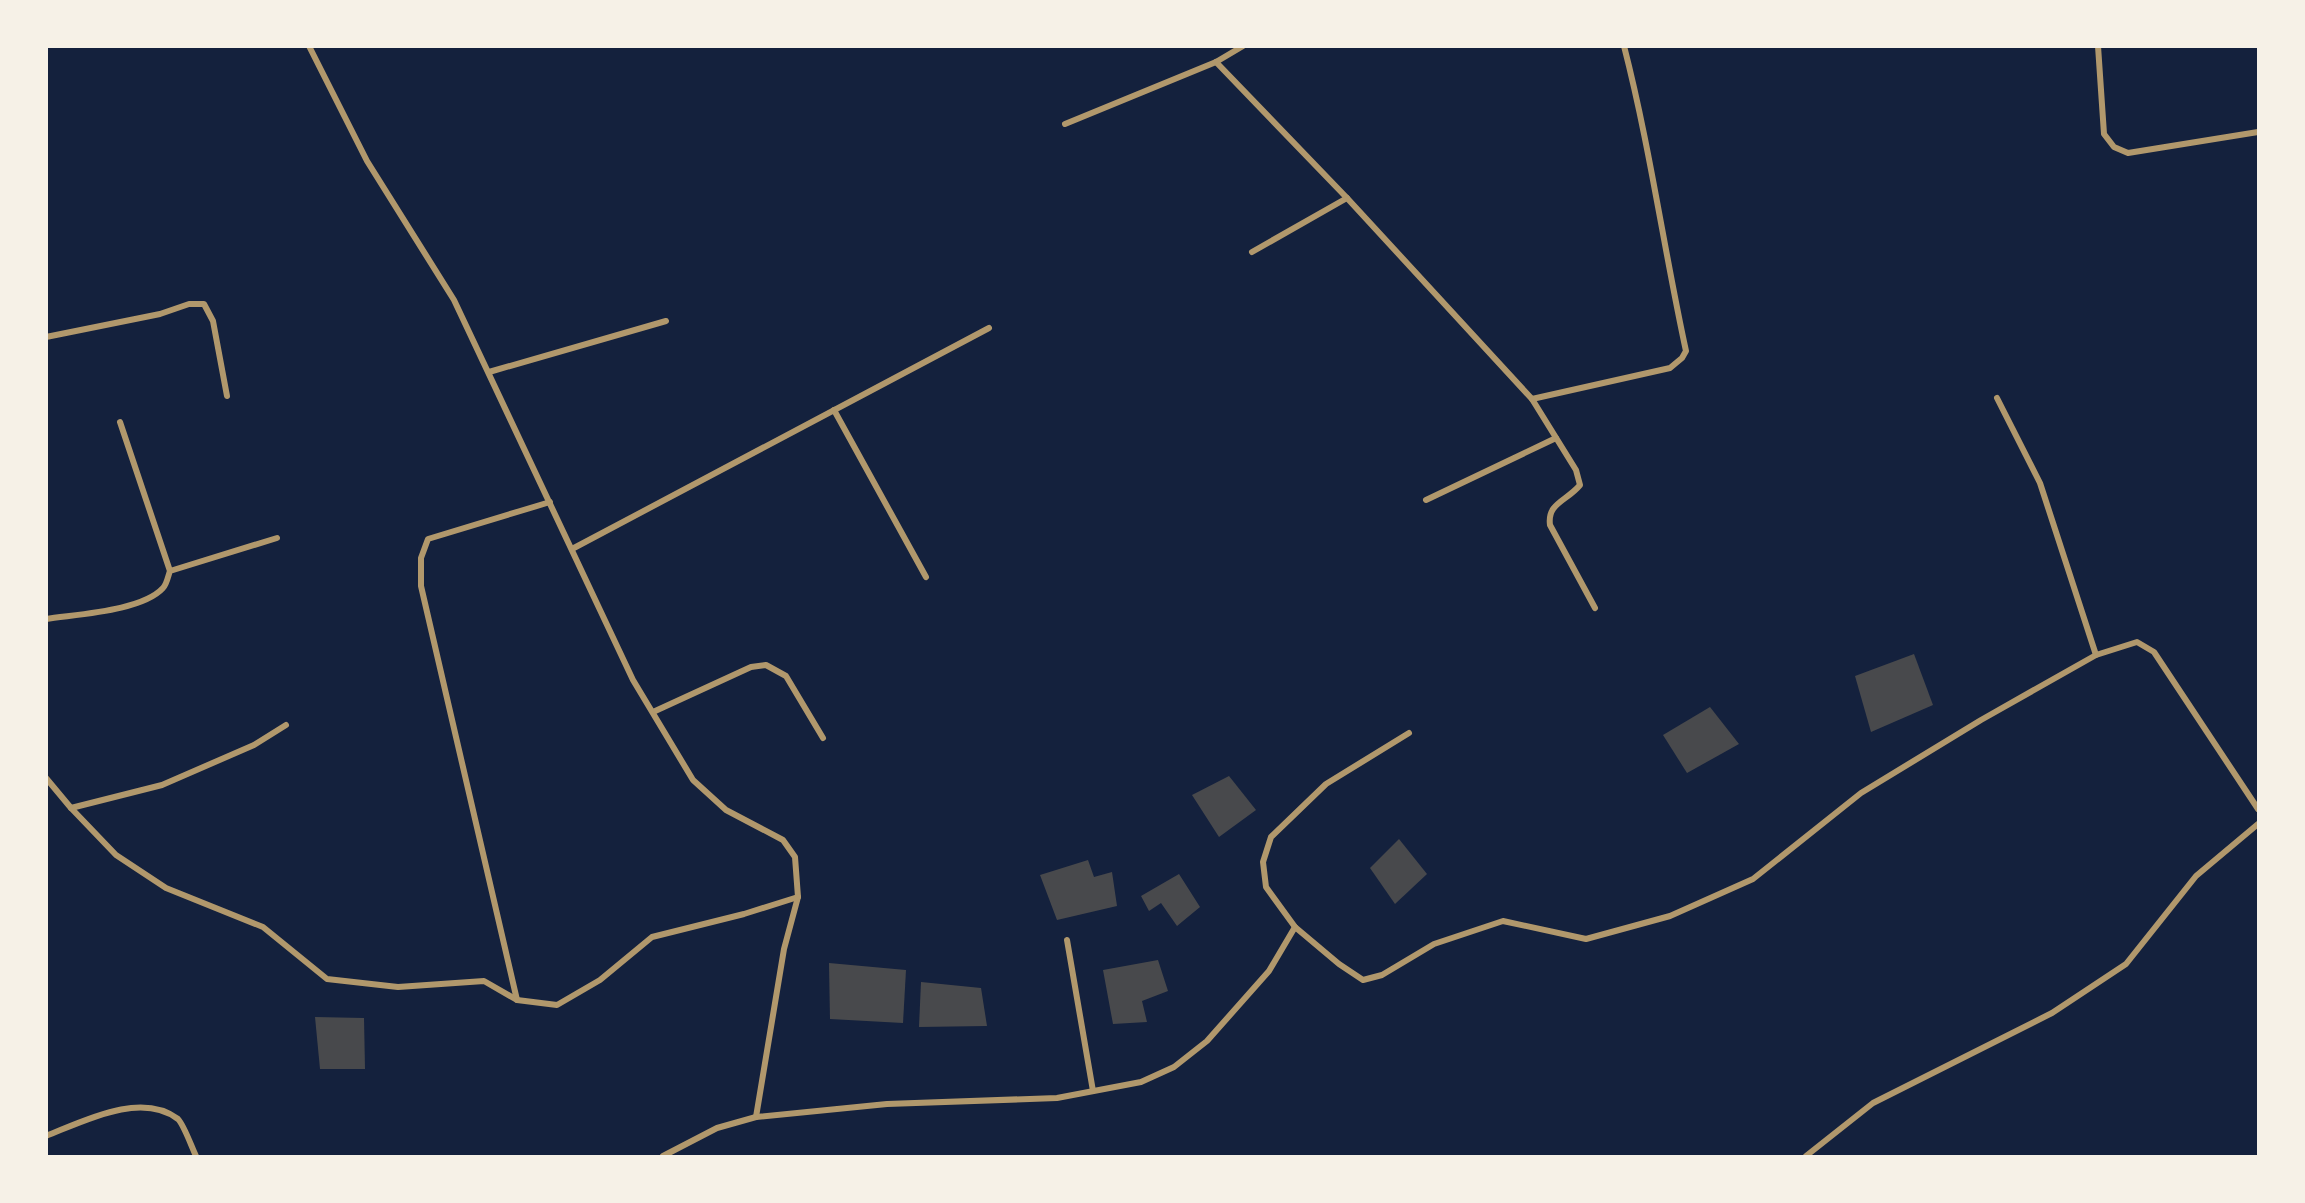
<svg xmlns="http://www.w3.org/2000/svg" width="2305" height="1203" viewBox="0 0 2305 1203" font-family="'Fira Sans',sans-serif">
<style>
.building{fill:#48494c}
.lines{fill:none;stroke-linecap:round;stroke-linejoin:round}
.minor{stroke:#b1986c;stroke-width:6}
</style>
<rect width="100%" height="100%" fill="#14213d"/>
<g class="building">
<polygon points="1914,654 1933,705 1871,732 1855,676"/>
<polygon points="1710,707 1739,744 1687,773 1663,735"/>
<polygon points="1229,776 1256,810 1219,837 1192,795"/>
<polygon points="1399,839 1427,874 1395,904 1370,868"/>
<polygon points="1088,860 1094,877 1112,872 1117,906 1057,920 1040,875"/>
<polygon points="1179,874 1200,907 1177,926 1161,903 1149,911 1141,896"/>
<polygon points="1158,960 1168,991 1142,1001 1147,1022 1113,1024 1103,970"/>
<polygon points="829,963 906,970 903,1023 830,1019"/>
<polygon points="921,982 981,988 987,1026 919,1027"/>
<polygon points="315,1017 364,1018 365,1069 320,1069"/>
</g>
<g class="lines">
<g class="minor">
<polyline points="309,46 367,161 454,300 633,680 693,780 726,810 783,840 795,857 798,897 784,949 756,1117"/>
<polyline points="2098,46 2104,134 2114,147 2128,153 2258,132"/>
<path d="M1216,62L1347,198L1532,399L1576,470L1580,485C1567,501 1547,503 1550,525L1595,608"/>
<polyline points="1065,124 1216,62 1243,46"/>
<polyline points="1252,252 1347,198"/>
<polyline points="46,337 160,314 189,304 204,304 213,321 227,396"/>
<polyline points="489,372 666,321"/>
<polyline points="1997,398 2040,483 2096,655"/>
<path d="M1532,399L1670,368L1682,358L1686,351C1664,250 1650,147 1624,46"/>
<polyline points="834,410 926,577"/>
<polyline points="120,422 170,571"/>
<polyline points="1426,500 1556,438"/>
<polyline points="572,549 989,328"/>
<path d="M46,619C78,614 142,611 163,588C167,584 168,576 170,571L277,538"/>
<polyline points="653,712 751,667 766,665 786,676 823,738"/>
<polyline points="46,778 71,808 116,855 166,888 263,927 327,979 398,987 484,981 517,1000 557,1005 600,980 652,937 744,914 798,897"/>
<polyline points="71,808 162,785 254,745 286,725"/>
<polyline points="1295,927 1266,887 1263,862 1271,837 1326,784 1409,733"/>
<polyline points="1067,940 1093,1091"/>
<polyline points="517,1000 421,586 421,558 428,539 550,502"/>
<path d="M46,1136C84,1121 141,1091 178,1119C184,1125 192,1148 196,1156"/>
<polyline points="663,1156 717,1128 756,1117 887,1104 1057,1098 1141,1082 1174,1067 1207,1041 1269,971 1295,927 1339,964 1363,980 1382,975 1434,944 1503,921 1586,939 1670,916 1753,879 1861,793 1981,720 2096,655 2137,642 2154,652 2258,809"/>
<polyline points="1806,1156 1873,1103 2052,1013 2126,964 2196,876 2258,824"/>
</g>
</g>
<rect width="2305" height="1203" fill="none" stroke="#f6f1e7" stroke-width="96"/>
</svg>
